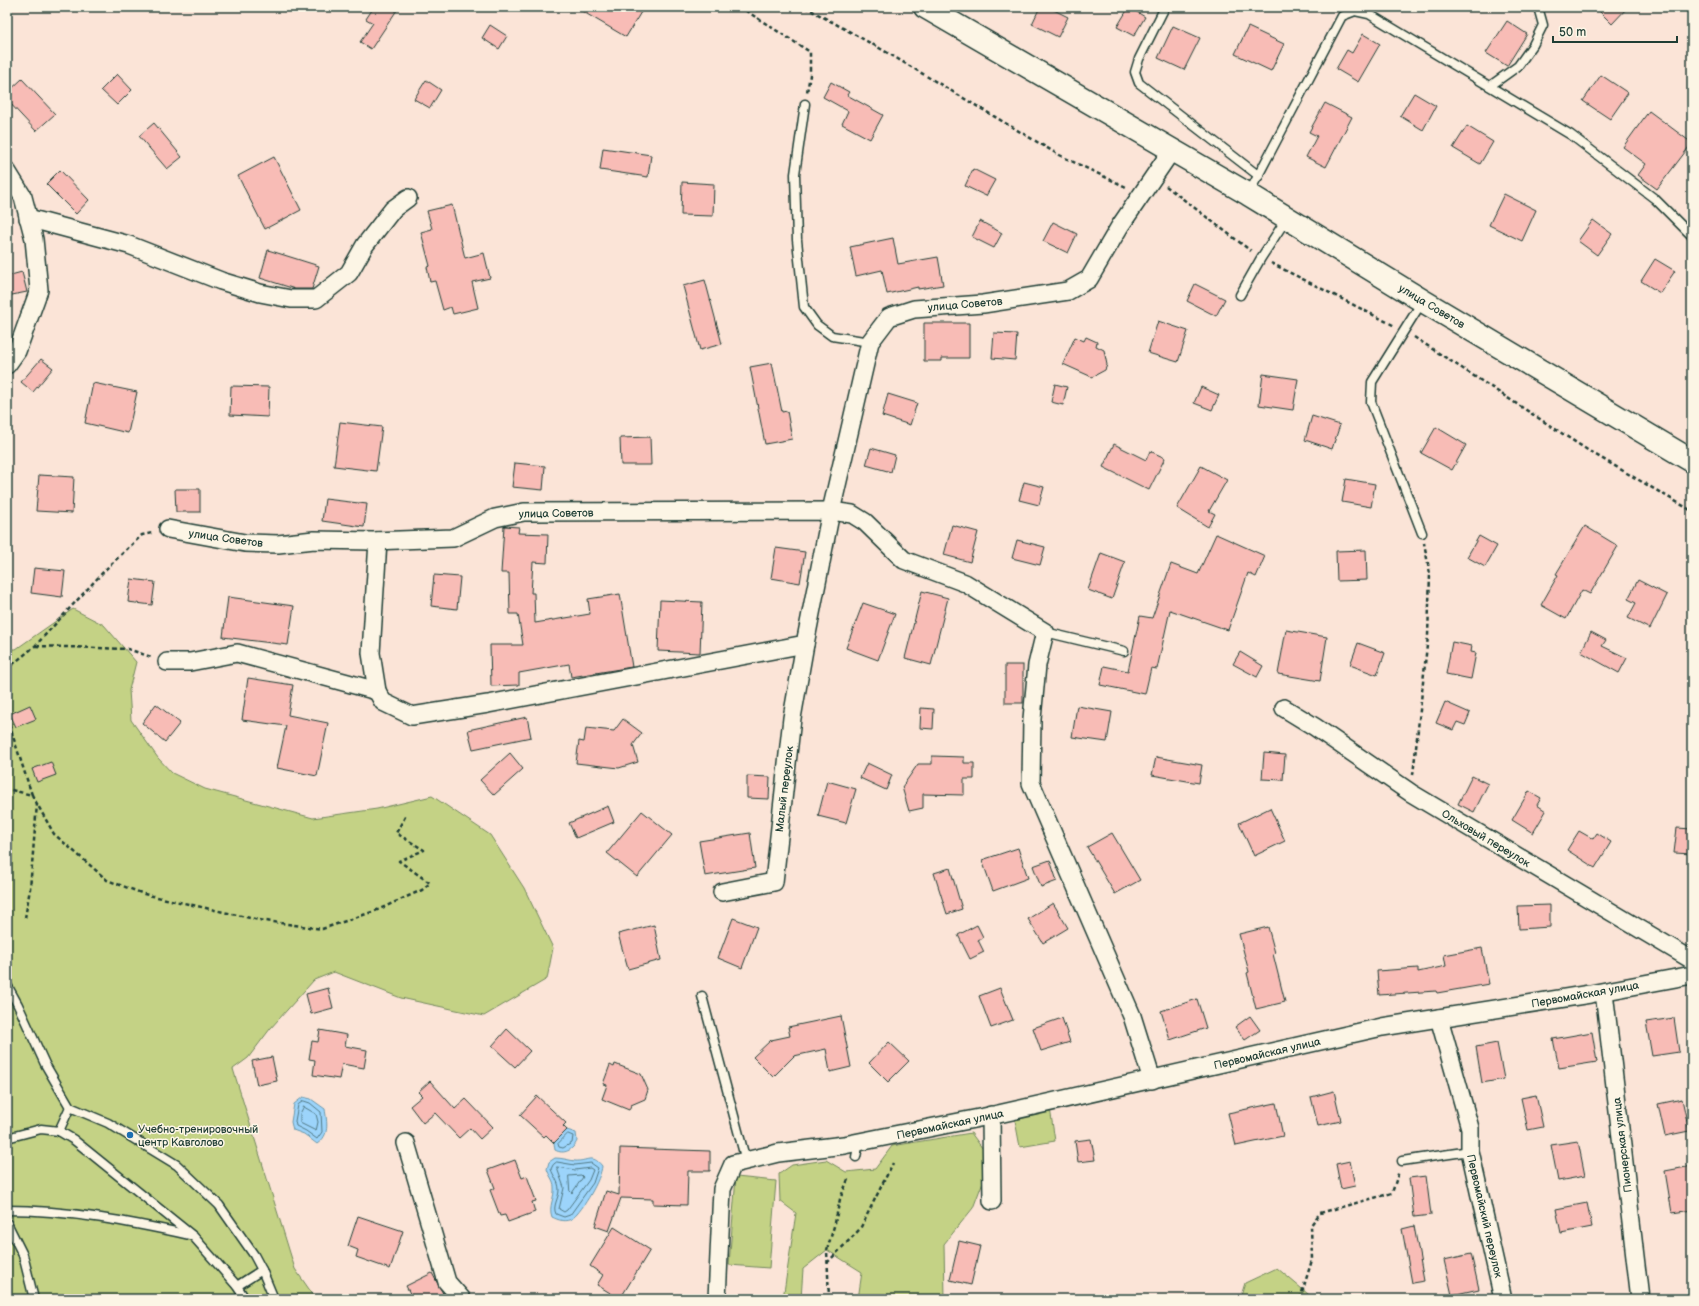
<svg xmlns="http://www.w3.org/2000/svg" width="1699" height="1306" viewBox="0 0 1699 1306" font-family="'Balsamiq Sans',sans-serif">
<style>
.green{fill:#c4d285;stroke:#72885c}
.water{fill:#9cd4fb;stroke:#6a98ab}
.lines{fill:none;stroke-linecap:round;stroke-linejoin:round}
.shore{stroke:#517984;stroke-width:1}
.building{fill:#f8bcb6;stroke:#1f3d34}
.lane-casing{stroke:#1f3d34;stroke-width:11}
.street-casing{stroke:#1f3d34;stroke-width:20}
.secondary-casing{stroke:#1f3d34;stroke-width:25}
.path{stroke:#1f3d34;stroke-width:2.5;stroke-dasharray:4 3;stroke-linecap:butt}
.lane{stroke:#fcf5e5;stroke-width:8}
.street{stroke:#fcf5e5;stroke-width:17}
.secondary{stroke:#fcf5e5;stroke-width:22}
.poi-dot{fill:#1f6fb2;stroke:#fcf5e5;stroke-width:1.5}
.labels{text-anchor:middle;stroke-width:3;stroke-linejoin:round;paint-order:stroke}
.street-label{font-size:11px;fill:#1f3d34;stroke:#fcf5e5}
.poi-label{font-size:11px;fill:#1f3d34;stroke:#fcf5e5;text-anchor:start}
</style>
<rect width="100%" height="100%" fill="#fbe4d7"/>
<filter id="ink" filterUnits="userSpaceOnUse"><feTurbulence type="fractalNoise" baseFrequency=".025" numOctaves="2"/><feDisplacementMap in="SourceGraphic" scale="8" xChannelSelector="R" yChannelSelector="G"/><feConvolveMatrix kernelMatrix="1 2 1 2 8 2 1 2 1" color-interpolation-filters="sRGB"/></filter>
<g filter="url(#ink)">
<g class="green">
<polygon points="73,609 104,625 136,662 129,690 131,720 158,758 172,773 205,789 313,818 377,809 432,796 490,835 524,888 553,948 547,979 484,1016 401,998 334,972 314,980 270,1029 248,1058 233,1069 295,1269 316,1299 7,1299 7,649 16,649"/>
<polygon points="1050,1108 1055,1141 1020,1147 1014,1115"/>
<polygon points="971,1133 991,1160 973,1208 944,1244 945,1299 858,1299 862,1272 827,1250 803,1269 801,1299 781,1299 784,1292 796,1213 780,1201 779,1174 792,1165 826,1160 846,1172 875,1169 892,1146"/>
<polygon points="736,1177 776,1181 769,1268 729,1265"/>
<polygon points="1277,1268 1314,1299 1240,1299 1245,1283"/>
</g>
<g class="water">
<path d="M303,1097L311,1099L325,1109C327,1123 330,1135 317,1144L304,1134L293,1130L291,1122L294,1104Z"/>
<path d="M567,1130L576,1133L577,1141C573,1150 564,1155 555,1150L554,1143Z"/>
<path d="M555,1158C562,1158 568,1160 575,1161C587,1162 592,1153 602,1166C601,1179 583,1210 573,1218C566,1223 558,1220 552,1217C548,1206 555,1198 554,1187C554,1180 549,1176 547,1169L549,1162Z"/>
</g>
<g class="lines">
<g class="shore">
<polygon points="304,1101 310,1103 321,1112 322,1132 317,1139 306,1131 296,1126 295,1121 298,1105"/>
<polygon points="304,1107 316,1114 318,1122 316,1131 300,1123 300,1114"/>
<polygon points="568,1134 573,1136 572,1143 563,1148 559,1147 558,1144"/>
<path d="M557,1162L575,1165L591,1163L598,1168L593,1183L570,1215L564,1217L556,1214C552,1206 559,1198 559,1190C559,1181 553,1176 551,1169L553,1165Z"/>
<polygon points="557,1167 575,1170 590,1168 593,1170 589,1180 567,1210 564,1212 559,1209 564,1188"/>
<polygon points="569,1176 581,1175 583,1177 572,1193 570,1191"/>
</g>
</g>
<g class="building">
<polygon points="374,7 399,7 371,49 360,42 373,23 366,19"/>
<polygon points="575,7 644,7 626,37"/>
<polygon points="1040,7 1048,7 1068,17 1058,37 1032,24"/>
<polygon points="1129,7 1145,17 1134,36 1117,27"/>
<polygon points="1595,7 1628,7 1612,24"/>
<polygon points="1507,21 1527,34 1507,66 1486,53"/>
<polygon points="490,25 507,36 499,49 482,38"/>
<polygon points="1173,26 1200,38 1184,70 1158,58"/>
<polygon points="1248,27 1284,44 1271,71 1235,54"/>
<polygon points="1363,34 1380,44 1358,82 1336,69 1347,50 1352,53"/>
<polygon points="117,74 132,90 117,105 101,90"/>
<polygon points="1601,75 1628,93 1610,119 1583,101"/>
<polygon points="22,79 55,114 36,131 7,100 7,93"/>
<polygon points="426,80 441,90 430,108 414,99"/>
<polygon points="831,82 849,92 847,95 883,115 870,139 842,124 848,111 823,97"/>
<polygon points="1414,93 1436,106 1423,130 1400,116"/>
<polygon points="1325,103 1352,117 1326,167 1306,157 1317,136 1309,132"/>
<polygon points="1649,111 1692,143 1657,189 1638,175 1646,164 1623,147"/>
<polygon points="154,123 182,157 167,169 139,136"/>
<polygon points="1467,126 1493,142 1480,164 1453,148"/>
<polygon points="603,148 651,155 648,177 600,170"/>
<polygon points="274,157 301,210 265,229 238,176"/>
<polygon points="973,169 995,180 986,196 965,186"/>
<polygon points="60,170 89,200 76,214 46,184"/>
<polygon points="682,182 714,184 713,216 681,215"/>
<polygon points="1504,194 1536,210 1522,241 1489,225"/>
<polygon points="452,205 465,258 484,253 490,278 472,282 478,308 453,314 451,307 443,310 435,281 430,282 427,267 430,266 421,232 432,229 427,211"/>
<polygon points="1593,220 1612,234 1597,255 1578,241"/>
<polygon points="980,221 1002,233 994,248 972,237"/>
<polygon points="1053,222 1077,234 1068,253 1043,241"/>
<polygon points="893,238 898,264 938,257 943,285 918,289 918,287 887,294 882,270 856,276 850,247"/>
<polygon points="268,250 319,266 312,289 295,289 260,278"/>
<polygon points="1655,259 1675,271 1660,293 1641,281"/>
<polygon points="22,272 27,292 7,296 7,276"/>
<polygon points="705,280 722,344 700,350 683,286"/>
<polygon points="1195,284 1225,299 1216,316 1187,301"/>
<polygon points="1158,321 1188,331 1178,362 1148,353"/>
<polygon points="924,323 969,323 969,358 942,358 942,361 924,361"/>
<polygon points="994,333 1017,334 1015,360 992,358"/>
<polygon points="1075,337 1084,341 1086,337 1097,342 1096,346 1104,350 1107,365 1105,370 1092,377 1063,364"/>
<polygon points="41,359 53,368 33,392 21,382"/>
<polygon points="772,363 782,412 787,411 792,439 765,444 750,367"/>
<polygon points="1263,374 1298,379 1293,410 1259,405"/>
<polygon points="93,383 137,392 128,433 85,423"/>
<polygon points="1055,384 1067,387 1063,405 1051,402"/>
<polygon points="231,386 269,387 268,417 230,415"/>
<polygon points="1201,387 1219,395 1212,410 1194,403"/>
<polygon points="888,394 917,403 910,425 882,416"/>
<polygon points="1312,416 1340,425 1332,449 1305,440"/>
<polygon points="340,422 382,427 376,471 334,466"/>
<polygon points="1436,427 1466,445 1452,470 1421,453"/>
<polygon points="650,437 651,465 621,465 620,438"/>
<polygon points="1114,444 1146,460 1150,451 1165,458 1149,490 1103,467"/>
<polygon points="871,448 895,455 891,472 866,465"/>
<polygon points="515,463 545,466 543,490 512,487"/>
<polygon points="1201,466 1227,480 1209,511 1215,514 1208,527 1177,508"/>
<polygon points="39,475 74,477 72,513 36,511"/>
<polygon points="1346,479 1375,484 1371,507 1342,502"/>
<polygon points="1024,482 1044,487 1039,505 1019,500"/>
<polygon points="175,489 200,489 200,512 176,512"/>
<polygon points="325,499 367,504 364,527 322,521"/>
<polygon points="952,525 978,532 970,562 944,555"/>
<polygon points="504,526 519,527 518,533 548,534 547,563 533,562 531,593 534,593 535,623 590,614 588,599 620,594 632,667 571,677 569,664 519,673 519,685 491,686 490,645 523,645 518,614 510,614 509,573 501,573"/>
<polygon points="1585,526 1618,546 1590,594 1582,590 1566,619 1541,605 1558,575 1556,574"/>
<polygon points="1216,534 1265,556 1256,577 1248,573 1228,630 1170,610 1157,669 1151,668 1145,694 1100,685 1104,666 1128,671 1140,616 1152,618 1171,564 1198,574"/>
<polygon points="1479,536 1497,546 1485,567 1467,557"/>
<polygon points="1017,540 1045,547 1040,565 1012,558"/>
<polygon points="776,548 805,552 800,583 771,578"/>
<polygon points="1366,550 1367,580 1337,581 1336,551"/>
<polygon points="1101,553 1125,562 1112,599 1088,590"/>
<polygon points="34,568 65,571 62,597 31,593"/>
<polygon points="434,575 460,577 457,609 431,606"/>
<polygon points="131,579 155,582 152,605 128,602"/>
<polygon points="1638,580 1667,595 1650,629 1628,618 1636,603 1628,599"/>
<polygon points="922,591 948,598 931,665 905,658"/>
<polygon points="228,597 294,606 288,645 223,637"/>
<polygon points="660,600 702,602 700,653 658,651"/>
<polygon points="863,603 895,614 878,660 846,648"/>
<polygon points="1286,630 1327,637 1320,681 1278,674"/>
<polygon points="1591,632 1606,640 1602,646 1627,658 1619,673 1581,652"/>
<polygon points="1452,642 1472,646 1471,652 1476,653 1471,679 1446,674"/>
<polygon points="1358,643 1385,653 1377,675 1350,665"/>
<polygon points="1240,652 1263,666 1257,677 1233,664"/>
<rect x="1005" y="665" width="18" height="38"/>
<polygon points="248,678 293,685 288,715 328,723 317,776 277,768 286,726 242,720"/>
<polygon points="1445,702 1470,713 1465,725 1457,722 1453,730 1436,723"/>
<polygon points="156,704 180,723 165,742 142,723"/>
<polygon points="30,705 36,719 16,727 10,714"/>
<polygon points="1077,706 1112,712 1107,742 1072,737"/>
<polygon points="921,708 934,709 933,729 920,728"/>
<polygon points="527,717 531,737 473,749 468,730"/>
<polygon points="623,719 642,733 633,745 638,762 619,768 576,763 579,741 584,742 586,728 614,731"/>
<polygon points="510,753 523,769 494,795 480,780"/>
<polygon points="1264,753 1285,755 1283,780 1262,779"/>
<polygon points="932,756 964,757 964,763 974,763 974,779 964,779 964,795 923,794 923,808 909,811 902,787 918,764 932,764"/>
<polygon points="1156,757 1202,765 1199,783 1152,775"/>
<polygon points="51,762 56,775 37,782 32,769"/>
<polygon points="867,763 892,775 886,790 860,778"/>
<polygon points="747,776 770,777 769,799 747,798"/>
<polygon points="1472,776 1488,784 1474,812 1458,804"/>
<polygon points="827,781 856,789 846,823 818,816"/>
<polygon points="1529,791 1541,798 1537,805 1546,811 1533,833 1512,820"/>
<polygon points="608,806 614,822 576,838 569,823"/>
<polygon points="1270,808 1285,841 1254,856 1239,823"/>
<polygon points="642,811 672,835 637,877 607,853"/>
<polygon points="1677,828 1692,829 1692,854 1674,853"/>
<polygon points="1579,831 1593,839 1597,833 1611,842 1595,868 1567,850"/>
<polygon points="750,833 755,868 705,876 699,841"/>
<polygon points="1112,833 1140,880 1115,894 1087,847"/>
<polygon points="1018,848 1028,878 993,891 982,860"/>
<polygon points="1050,860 1057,881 1041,887 1033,866"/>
<polygon points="950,868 962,909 947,914 934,873"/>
<polygon points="1053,903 1068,928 1043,943 1028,919"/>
<polygon points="1550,905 1550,927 1519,929 1518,906"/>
<polygon points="733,918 757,927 742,968 718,958"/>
<polygon points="654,925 661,960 628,969 618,934"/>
<polygon points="977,925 983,937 978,940 984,952 970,959 958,935"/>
<polygon points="1268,927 1275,953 1273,954 1285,1002 1256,1009 1247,973 1249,972 1239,934"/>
<polygon points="1482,948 1489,984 1437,993 1436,991 1379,995 1377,971 1418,968 1418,972 1446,966 1444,955"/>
<polygon points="328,988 333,1008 311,1014 306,994"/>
<polygon points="1000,988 1013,1020 991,1028 979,996"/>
<polygon points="1197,999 1206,1028 1170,1040 1161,1011"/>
<polygon points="841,1016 851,1067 830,1072 826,1049 794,1056 773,1077 753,1057 771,1040 790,1036 788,1027"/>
<polygon points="1250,1016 1260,1030 1245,1040 1235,1027"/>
<polygon points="1062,1018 1070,1042 1041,1051 1033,1028"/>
<polygon points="1674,1018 1679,1052 1652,1056 1646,1022"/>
<polygon points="507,1029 530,1051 515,1067 492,1046"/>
<polygon points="320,1030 347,1035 345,1046 367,1050 364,1068 342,1064 339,1079 313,1075 315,1060 309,1059 312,1041 318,1042"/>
<polygon points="1592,1032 1597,1062 1559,1068 1553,1039"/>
<polygon points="889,1042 909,1061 888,1082 869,1063"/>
<polygon points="1497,1043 1504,1079 1482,1083 1476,1047"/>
<polygon points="272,1057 277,1081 257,1085 252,1061"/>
<polygon points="615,1064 641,1074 648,1090 645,1099 631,1105 629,1110 602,1099 607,1085 603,1084 610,1065 614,1067"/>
<polygon points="430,1081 455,1109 466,1099 493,1127 480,1139 470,1128 459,1138 435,1113 423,1123 410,1106 422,1096 418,1092"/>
<polygon points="1334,1091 1341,1121 1318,1126 1311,1097"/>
<polygon points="1536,1095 1543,1127 1528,1130 1521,1098"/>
<polygon points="537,1096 566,1123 563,1126 567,1130 554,1143 546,1135 544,1137 520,1115"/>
<polygon points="1682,1099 1689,1131 1665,1136 1658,1104"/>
<polygon points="1276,1103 1283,1136 1236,1146 1228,1113"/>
<polygon points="1091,1139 1095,1160 1078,1162 1075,1141"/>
<polygon points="1578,1141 1585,1176 1558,1181 1551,1145"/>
<polygon points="620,1148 710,1151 710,1171 688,1171 687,1205 653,1204 653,1199 621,1198 609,1231 595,1226 606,1191 619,1195"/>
<polygon points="515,1160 522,1178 527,1176 536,1201 532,1202 535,1212 508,1222 505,1215 500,1216 490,1190 495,1188 488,1170"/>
<polygon points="1350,1161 1355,1186 1341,1189 1336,1164"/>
<polygon points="1692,1166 1692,1210 1672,1213 1665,1171"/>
<polygon points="1426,1176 1431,1215 1414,1217 1409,1178"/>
<polygon points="1587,1203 1592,1227 1561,1233 1556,1209"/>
<polygon points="358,1216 403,1231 390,1269 356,1257 358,1250 348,1246"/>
<polygon points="1414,1226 1424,1281 1412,1283 1402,1229"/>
<polygon points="614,1227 650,1250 620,1299 597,1285 603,1275 590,1266"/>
<polygon points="959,1241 980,1246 971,1285 950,1280"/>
<polygon points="1471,1254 1479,1289 1452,1295 1444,1260"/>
<polygon points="432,1273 446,1299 413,1299 406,1286"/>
</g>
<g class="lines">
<defs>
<g id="lane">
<polyline points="1165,7 1139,59 1135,72 1139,83 1259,176"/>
<polyline points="1490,86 1518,66 1533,45 1543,25 1538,7"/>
<polyline points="805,104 795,174 797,240 804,307 817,325 832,336 870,342"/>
<polyline points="1249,193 1342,16 1355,11 1369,14 1571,135 1655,199 1692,236"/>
<polyline points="1240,295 1261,258 1287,218"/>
<polyline points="1422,533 1371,402 1372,382 1422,302"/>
<polyline points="1045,632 1124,651"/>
<polyline points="7,985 18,1005 45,1064 70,1107 108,1123 177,1165 219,1205 254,1255 262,1270 274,1299"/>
<polyline points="702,996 746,1161"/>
<polyline points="59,1131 70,1107"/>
<polyline points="7,1138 41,1129 59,1131 74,1140 193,1236 237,1286 245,1299"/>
<polyline points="856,1157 859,1142"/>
<polyline points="1402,1161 1470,1151"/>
<path d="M7,1210C69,1210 130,1222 190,1235"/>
<polyline points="7,1223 23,1255 34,1299"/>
<polyline points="237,1286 262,1270"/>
</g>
<g id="street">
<polyline points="7,171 23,197 34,239 39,290 17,351 7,365"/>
<polyline points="28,218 129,245 221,281 260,293 291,299 316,299 349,273 365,245 393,209 408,198"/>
<polyline points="168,529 245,543 278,544 314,540 373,541 453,538 495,518 524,512 831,511 852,514 865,522 904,560 965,583 1045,632 1037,665 1032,719 1031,783 1132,1016 1152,1080"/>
<polyline points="378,541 371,653 377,691 383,702 412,716 488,704 805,644 831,511 870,342 889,317 914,309 983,304 1068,291 1089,279 1120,226 1172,150"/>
<polyline points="167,662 190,662 237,653 377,691"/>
<polyline points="1284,708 1315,727 1411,793 1692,960"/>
<polyline points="722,892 774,882 792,718 805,644"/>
<polyline points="1604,992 1640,1299"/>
<polyline points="1439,1018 1470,1128 1470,1151 1503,1299"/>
<polyline points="991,1115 992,1201"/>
<polyline points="406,1143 447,1282 462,1299"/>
<polyline points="717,1299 722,1189 733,1164 778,1153 844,1145 994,1115 1382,1027 1590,994 1692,975"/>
</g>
<polyline id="secondary" points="925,7 1248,194 1423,301 1692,461"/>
</defs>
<use href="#lane" class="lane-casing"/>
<use href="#street" class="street-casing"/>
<use href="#secondary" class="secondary-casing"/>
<g class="path">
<polyline points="740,7 810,52 810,75 807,92"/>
<polyline points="805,7 881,49 1059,155 1126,187"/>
<polyline points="1166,186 1251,251"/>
<polyline points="1271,263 1395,326"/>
<polyline points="1414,337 1589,451 1692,511"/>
<polyline points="36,646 128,649 151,657"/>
<polyline points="7,669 35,646 105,570 142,535 152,533"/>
<polyline points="7,718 32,795 7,789"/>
<polyline points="1413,775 1428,636 1430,574 1424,543"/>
<polyline points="32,795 54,834 107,880 144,894 259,920 322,929 375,911 422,890 430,883 399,861 424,850 396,833 406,815"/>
<polyline points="25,918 30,889 37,804"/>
<polyline points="827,1263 860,1229 893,1163"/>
<polyline points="829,1299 827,1250 835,1223 840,1199 849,1177"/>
<polyline points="1300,1299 1312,1260 1311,1225 1320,1213 1392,1193 1399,1171"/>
</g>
<use href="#lane" class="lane"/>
<use href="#street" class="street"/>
<use href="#secondary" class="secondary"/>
</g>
</g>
<circle class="poi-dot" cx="130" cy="1135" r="4"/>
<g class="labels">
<g class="street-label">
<text transform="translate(965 304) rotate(-5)" y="4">улица Советов</text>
<text transform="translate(1432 306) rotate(31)" y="4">улица Советов</text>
<text transform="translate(556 513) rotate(-1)" y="4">улица Советов</text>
<text transform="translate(226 538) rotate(8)" y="4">улица Советов</text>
<text transform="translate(784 789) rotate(-83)" y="4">Малый переулок</text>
<text transform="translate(1486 838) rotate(31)" y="4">Ольховый переулок</text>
<text transform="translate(1585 994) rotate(-10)" y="4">Первомайская улица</text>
<text transform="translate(1267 1053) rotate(-13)" y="4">Первомайская улица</text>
<text transform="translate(950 1124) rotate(-12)" y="4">Первомайская улица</text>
<text transform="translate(1622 1145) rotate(-97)" y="4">Пионерская улица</text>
<text transform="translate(1485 1216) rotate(77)" y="4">Первомайский переулок</text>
</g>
<g class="poi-label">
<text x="138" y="1133">Учебно-тренировочный<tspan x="138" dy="13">центр Кавголово</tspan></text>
</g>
</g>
<rect width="1699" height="1306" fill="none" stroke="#fcf5e5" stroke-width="24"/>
<rect x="12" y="12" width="1675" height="1282" fill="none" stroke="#1f3d34" stroke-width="1.5" filter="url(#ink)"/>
<path d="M1553 36v6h124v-6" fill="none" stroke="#1f3d34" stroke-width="2"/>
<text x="1559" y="36" font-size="12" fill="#1f3d34" stroke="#fcf5e5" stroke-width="3" paint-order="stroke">50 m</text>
</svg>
